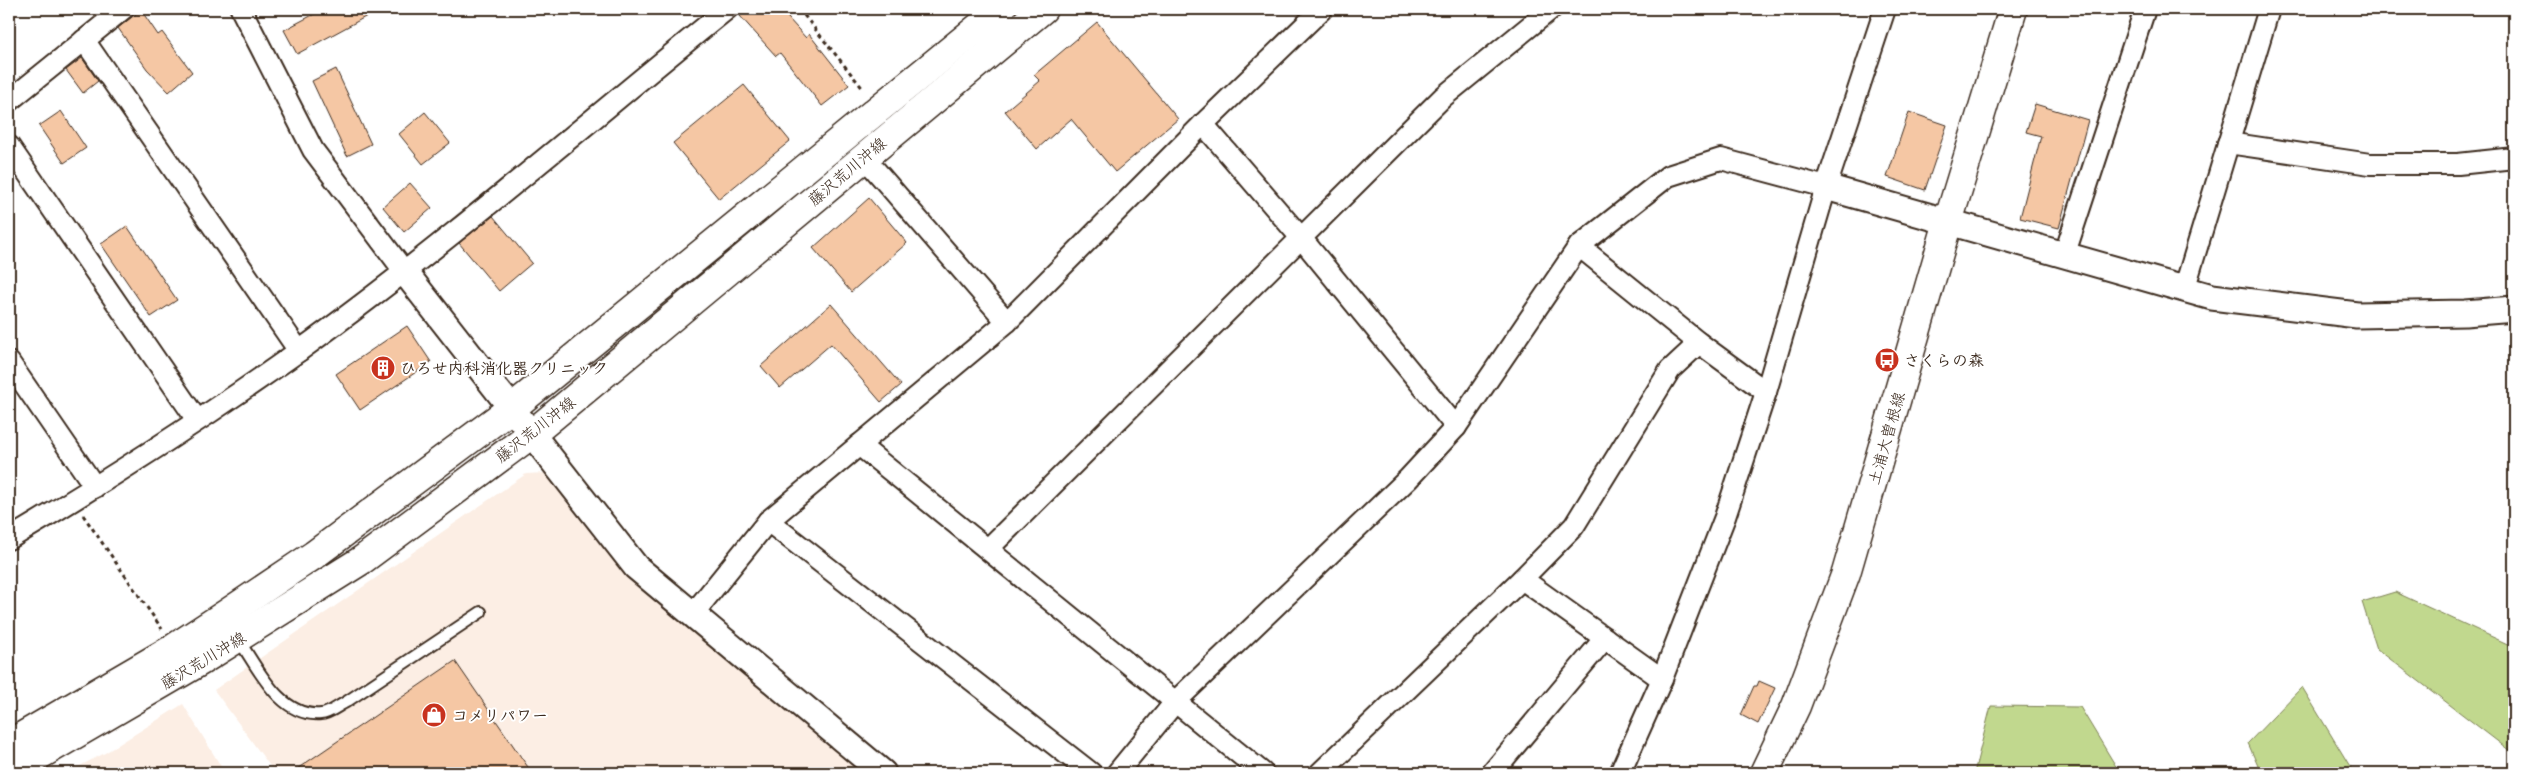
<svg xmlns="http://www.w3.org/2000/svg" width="2523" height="782" viewBox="0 0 2523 782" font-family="'Comic Neue','Klee One',sans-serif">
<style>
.built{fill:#fceee4}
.green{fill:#c1d88e;stroke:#7e8156}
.building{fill:#f5c7a4;stroke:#3b2a1e}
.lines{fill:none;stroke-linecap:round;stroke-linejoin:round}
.service-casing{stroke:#3b2a1e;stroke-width:14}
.minor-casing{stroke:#3b2a1e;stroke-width:24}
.tertiary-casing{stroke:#3b2a1e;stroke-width:29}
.secondary-casing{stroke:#3b2a1e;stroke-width:31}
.path{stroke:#3b2a1e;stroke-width:3;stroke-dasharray:4 4;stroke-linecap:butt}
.service{stroke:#fff;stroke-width:10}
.minor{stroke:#fff;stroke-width:20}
.tertiary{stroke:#fff;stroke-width:25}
.secondary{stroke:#fff;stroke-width:28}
.labels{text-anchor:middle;stroke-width:4;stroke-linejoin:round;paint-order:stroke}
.street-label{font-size:16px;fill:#3b2a1e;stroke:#fff}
.poi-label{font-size:16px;font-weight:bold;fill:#3b2a1e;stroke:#fff;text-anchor:start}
</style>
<rect width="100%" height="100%" fill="#fff"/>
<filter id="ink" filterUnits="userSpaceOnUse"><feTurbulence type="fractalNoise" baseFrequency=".02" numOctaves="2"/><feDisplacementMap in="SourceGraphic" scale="10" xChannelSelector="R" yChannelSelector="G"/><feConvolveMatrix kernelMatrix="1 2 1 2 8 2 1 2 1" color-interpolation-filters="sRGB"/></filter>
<g filter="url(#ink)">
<g class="built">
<polygon points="545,473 624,572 684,618 867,773 275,773 214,690 526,474"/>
<polygon points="183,704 225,773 66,773 105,753"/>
</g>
<g class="green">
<polygon points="2395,592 2514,647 2514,754 2377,649 2362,602"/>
<polygon points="2302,687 2354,773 2261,773 2248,743"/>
<polygon points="1991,706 2080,707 2120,773 1974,773"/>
</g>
<g class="building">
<polygon points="324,9 380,9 297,54 284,30"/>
<polygon points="748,9 780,9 806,38 809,34 849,85 822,106 780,53 776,56 740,16"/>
<polygon points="141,10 158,35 162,32 192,72 169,92 147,69 118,28"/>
<polygon points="1097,22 1178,119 1115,172 1071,119 1037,149 1005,111 1040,81 1034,75"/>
<polygon points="82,58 98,81 83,93 66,70"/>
<polygon points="336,69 371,144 347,156 312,81"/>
<polygon points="744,85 790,141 719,199 673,143"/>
<polygon points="2035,104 2088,120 2059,228 2020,218 2041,136 2026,132"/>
<polygon points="61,111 86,148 64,163 39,126"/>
<polygon points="425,112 450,143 423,164 399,134"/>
<polygon points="1909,112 1947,125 1925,190 1887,177"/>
<polygon points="410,183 432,208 404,232 383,207"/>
<polygon points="869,198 907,243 851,292 813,248"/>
<polygon points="493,216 532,263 499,291 459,243"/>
<polygon points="127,226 177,300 151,317 101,244"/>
<polygon points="831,304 901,385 881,402 831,344 780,388 761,366"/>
<polygon points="407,326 431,362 360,410 336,374"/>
<polygon points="455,661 532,773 291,773"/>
<polygon points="1759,681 1775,688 1758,724 1741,715 1754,686 1757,686"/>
</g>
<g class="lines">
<defs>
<path id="service" d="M238,639C258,668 280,718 321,714C329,714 338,706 346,702L481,612"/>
<g id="minor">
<polyline points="241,9 313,150 404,271"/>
<polyline points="84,40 299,351"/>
<polyline points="9,101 123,9"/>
<polyline points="1203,124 1302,239 1456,427"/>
<polyline points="2228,143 2370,164 2458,164 2514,158"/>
<polyline points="9,146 197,420"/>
<polyline points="864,157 1007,322"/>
<polyline points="1579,246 1699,343 1766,392"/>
<polyline points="2064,256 2145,9"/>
<polyline points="2184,290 2269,9"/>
<polyline points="9,362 95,487"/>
<polyline points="859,445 1263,773"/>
<polyline points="768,521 1091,773"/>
<path d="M9,539C108,480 205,418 299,351C447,244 585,124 727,9"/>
<polyline points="988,549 1443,97 1551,9"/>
<polyline points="1522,579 1662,679"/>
<polyline points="693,614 768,521 1007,322 1203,124 1322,9"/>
<polyline points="1117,773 1175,702 1408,479 1456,427 1579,246 1668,176 1721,159 1826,187"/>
<polyline points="1320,773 1522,579 1574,526 1670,370 1699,343"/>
<polyline points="1492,773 1605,638"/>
<polyline points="1620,773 1662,679 1725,517 1766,392 1826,187 1885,9"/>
</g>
<g id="tertiary">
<polyline points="1826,187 2212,297 2357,315 2465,313 2514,309"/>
<polyline points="404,271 636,567 883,773"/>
</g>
<g id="secondary">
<polyline points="9,744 174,648 226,614 314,555 512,408 1001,9"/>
<polyline points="9,773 201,661 362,560 533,433 1043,9"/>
<polyline points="1764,773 1796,706 1846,573 1948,222 2013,9"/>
</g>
</defs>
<use href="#service" class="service-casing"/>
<use href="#minor" class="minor-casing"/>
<use href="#tertiary" class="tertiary-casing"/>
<use href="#secondary" class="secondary-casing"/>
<g class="path">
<polyline points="799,9 864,90"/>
<polyline points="83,515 162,629"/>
</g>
<use href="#service" class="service"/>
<use href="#minor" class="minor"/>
<use href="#tertiary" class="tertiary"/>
<use href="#secondary" class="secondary"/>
</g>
</g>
<defs>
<symbol id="bus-disc" viewBox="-11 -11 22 22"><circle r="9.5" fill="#c8321e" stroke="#fff"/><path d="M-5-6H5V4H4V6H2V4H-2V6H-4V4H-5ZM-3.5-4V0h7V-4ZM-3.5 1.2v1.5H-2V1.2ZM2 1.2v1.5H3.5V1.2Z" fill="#fff"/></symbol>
<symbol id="building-disc" viewBox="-11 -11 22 22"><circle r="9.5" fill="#c8321e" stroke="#fff"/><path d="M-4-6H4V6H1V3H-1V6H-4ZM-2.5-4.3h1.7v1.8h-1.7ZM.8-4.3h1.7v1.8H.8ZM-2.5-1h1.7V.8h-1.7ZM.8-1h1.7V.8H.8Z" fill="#fff"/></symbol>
<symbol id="shop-disc" viewBox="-11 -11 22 22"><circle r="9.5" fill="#c8321e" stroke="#fff"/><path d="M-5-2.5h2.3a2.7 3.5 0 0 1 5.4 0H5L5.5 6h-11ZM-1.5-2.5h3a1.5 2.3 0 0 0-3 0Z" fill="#fff"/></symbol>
</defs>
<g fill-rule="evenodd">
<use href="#bus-disc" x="1873" y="346" width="28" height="28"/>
<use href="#building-disc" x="369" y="354" width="28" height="28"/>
<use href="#shop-disc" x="420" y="701" width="28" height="28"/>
</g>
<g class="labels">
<g class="street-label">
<text transform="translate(847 171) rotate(-40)" y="6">藤沢荒川沖線</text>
<text transform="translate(535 429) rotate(-38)" y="6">藤沢荒川沖線</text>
<text transform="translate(1886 438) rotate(-74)" y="6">土浦大曽根線</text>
<text transform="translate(203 660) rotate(-31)" y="6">藤沢荒川沖線</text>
</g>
<g class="poi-label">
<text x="1904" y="366">さくらの森</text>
<text x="400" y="374">ひろせ内科消化器クリニック</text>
<text x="452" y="721">コメリパワー</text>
</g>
</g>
<rect width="2523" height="782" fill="none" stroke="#fff" stroke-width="30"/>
<rect x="15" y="15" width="2493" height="752" fill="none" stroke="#3b2a1e" stroke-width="2" filter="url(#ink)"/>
</svg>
